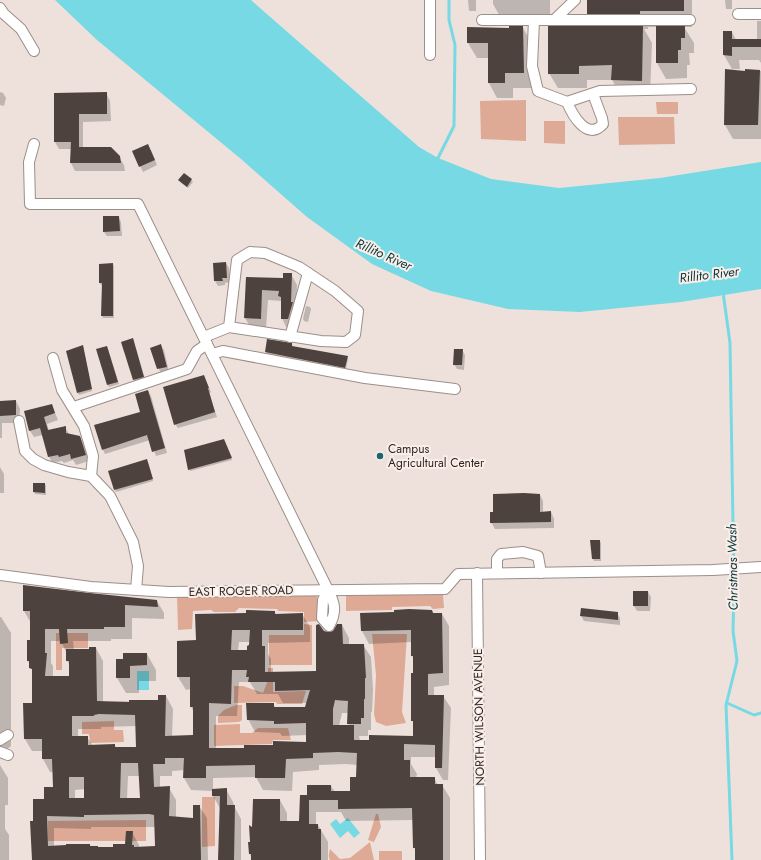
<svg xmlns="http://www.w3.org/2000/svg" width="761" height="860" viewBox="0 0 761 860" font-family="Jost,sans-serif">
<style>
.green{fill:#deaa95}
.water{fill:#77d9e3}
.shadow{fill:#0003;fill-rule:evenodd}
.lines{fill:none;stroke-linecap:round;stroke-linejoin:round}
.stream{stroke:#77d9e3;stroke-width:3}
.building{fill:#4d423e;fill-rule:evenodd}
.minor-casing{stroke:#9b8f8a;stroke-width:12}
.minor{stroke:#fff;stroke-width:10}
.poi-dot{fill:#19666d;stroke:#fbeee9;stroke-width:1.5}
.labels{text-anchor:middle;stroke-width:4;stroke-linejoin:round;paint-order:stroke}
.poi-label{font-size:12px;fill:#2d2826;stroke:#fbeee9;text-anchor:start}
.street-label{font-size:12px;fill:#2d2826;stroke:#fbeee9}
.water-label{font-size:13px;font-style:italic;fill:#06373c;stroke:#fbeee9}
</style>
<rect width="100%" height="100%" fill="#eee1dc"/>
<g class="green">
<polygon points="526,100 526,141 481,139 480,101"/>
<polygon points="656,102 678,102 678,114 657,114"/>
<polygon points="618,117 674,117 675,144 619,145"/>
<polygon points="544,121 565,121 565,144 544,143"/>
<polygon points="346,594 443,595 444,608 433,609 430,606 392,607 392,610 346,611"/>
<polygon points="177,596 317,596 318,613 321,621 304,622 304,612 278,611 277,609 239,608 235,612 214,612 211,610 193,611 192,629 178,630"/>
<polygon points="304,624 312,625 312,665 269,665 269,635 304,635"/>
<polygon points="56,633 88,633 88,648 62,648 62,670 56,670"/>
<polygon points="372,634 407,634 402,712 406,723 386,726 376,722 374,714 376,675"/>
<polygon points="268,668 273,668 273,692 306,691 302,704 277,704 276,702 234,703 234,686 243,686 263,693 268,680"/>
<polygon points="236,705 242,705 242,720 239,722 218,723 218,716 224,710"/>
<polygon points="114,721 114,730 123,730 124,742 90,743 89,734 82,734 82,722"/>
<polygon points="240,724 240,733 252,733 258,728 288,728 291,740 273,740 272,744 214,746 214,725"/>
<polygon points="202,797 215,797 215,846 202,847"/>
<polygon points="376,814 378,814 381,827 374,842 368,840"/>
<polygon points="146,820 146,841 48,841 48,821"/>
<path d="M370,842L374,860H330C328,856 329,853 330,849L340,859L350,858Z"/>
<rect x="379" y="851" width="23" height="9"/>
</g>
<g class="water">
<polygon points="55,0 251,0 419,147 438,158 491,179 559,188 660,178 761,162 761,289 681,302 580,312 508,309 431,291 372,264 307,217 241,159 97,40"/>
<rect x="137" y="671" width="12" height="19"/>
<polygon points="348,818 360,833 354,838 348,831 340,838 330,824 336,819 340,824"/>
</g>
<g class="shadow">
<polygon points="468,0 476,0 476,11 469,11"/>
<polygon points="493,0 550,0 550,22 502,20 493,4"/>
<polygon points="588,0 692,0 692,27 684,27 694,43 694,53 689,53 690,65 687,65 687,78 666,79 657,63 657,27 648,27 648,29 644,29 652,43 650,96 621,95 612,80 587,80 587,88 558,88 549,73 597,28 588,13"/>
<polygon points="725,0 732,0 732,9 726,9"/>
<polygon points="757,21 761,21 761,63 759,60 739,60 740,69 732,69 724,55 724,32 732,32 736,40 757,40"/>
<polygon points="468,28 510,29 523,28 531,42 532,88 513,88 513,98 497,98 489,83 489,58 477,58 468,43"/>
<polygon points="746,70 761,71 761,139 733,139 725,125"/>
<polygon points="0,92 3,93 6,98 4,106 0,105"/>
<polygon points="106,93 110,101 111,121 83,122 83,148 119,157 124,165 125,171 75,171 71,163 72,149 59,149 55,142 55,94"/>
<polygon points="151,150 157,165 143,172 134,152"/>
<polygon points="191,180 193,182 188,188 179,181"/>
<polygon points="118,217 121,222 122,236 107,236 104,232"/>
<polygon points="226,263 229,268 230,282 225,283 225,285 218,286 215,281"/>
<polygon points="113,264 114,266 114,318 103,318 102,316 103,285 101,285 100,283"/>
<polygon points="291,274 297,285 296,310 287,329 282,318 282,301 268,300 266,328 251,328 245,318 247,278 284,279"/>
<polygon points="306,306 310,307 311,309 308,322 304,321 303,319"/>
<polygon points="133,339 145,379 135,382 122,342"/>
<polygon points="292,344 293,347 347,357 348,359 346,369 267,354 266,352"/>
<polygon points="161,346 164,350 169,372 161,374 151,349"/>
<polygon points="83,347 92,391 79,395 78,393"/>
<polygon points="108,349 119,384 109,387 108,385"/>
<polygon points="462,350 465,355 464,370 457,369 454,364"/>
<polygon points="206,381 211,392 209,393 217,417 178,428 175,424"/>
<polygon points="148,391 151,396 167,453 156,456 150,440 105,454 103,450 141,412"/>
<polygon points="16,401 20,409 19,423 2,423 2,438 0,438 0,402"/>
<polygon points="52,405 58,420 47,424 49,431 65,427 69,434 80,437 84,444 89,461 76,465 73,460 64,463 62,461 52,463 49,456 43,435 34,437 30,431 26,412"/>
<polygon points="225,443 232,460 190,471 189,469"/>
<polygon points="148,463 153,481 116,492 109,471"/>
<polygon points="0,467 4,474 4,493 0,493"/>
<polygon points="45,484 46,486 46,495 35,494 34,492"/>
<polygon points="540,495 543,501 543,512 551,512 554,519 554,528 495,529 491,522"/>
<polygon points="600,541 601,543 601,561 594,561 593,559"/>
<polygon points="648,592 651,597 650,611 637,611 634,606"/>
<path d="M157,601L164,613V619L132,618V639H111V641H73L74,650H90L96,648L103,661V702L159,701L166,696L173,709L172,737L194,736V712L191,707V689L186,690L178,677V642L197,641L275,612L276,615L302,614L310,627V642L268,643V654L271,659V673L317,672L324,631L329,634L342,625L349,638V645H363L371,657L373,690L372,712H371V730H368V736L414,737V723L412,720L414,659L412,656V642L369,644L362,631L361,614L432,611L434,614H442L449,626V685L434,687V696H443L451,708L448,780H443L436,768V757H411V764L417,774L416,778H434L438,785H442L450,798V860H416V852L414,847L413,820L346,821L341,812H316V825H318L328,842V860H252L250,854L253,828L280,800L287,813V822H300L308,796L331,786L335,792H351L357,778L358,765L346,764L319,765V770L293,772L292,791L263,790L256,777L213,778V789H226L233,802L234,806L241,819V860H219L220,808L213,796V791L191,790L184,778L185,770L172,771V776H160V788H169L176,800V818L194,819L199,806L207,818L208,860H33L34,822L45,800L54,788V772H50L43,759V751H32L25,739L33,704V672L28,661L31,641V623L24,611ZM51,641H61L67,654V660L70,666V677H53V666L51,663ZM239,642H250L248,651H238ZM239,682H250L257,694H278L283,703H307L306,708H276L273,704L248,719L255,732L280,733L282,736L307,735V743L245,749H216V716H237ZM342,713H348L349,726H339ZM136,726L137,748H116L115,745L93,746L87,737H78V729H101V727ZM359,736H370V741H360ZM128,776H140L141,799H127ZM85,789V799H75V790ZM91,827H156V847L139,848V845L132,832L126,845L114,848L91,847L90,845L54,847V828L91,829Z"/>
<polygon points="582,609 617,613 620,618 620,625 584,621 581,616"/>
<polygon points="0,617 1,617 11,633 11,746 5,751 0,751"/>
<polygon points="147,654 156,670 156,681 139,681 139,693 126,693 117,678 124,660"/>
<polygon points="0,765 8,778 8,805 5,805 5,829 9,835 9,860 0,860"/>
</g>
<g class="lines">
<g class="stream">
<polyline points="436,161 438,158 454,126 455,45 449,20 449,0"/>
<polyline points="723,292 730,343 734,585 733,631 737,661 726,705 732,860"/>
<polyline points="727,703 754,715 761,713"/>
</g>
</g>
<g class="building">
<polygon points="587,0 684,0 684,11 640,11 640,14 587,14"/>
<polygon points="509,26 523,26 524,73 505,73 505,83 488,83 488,43 467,43 467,27 509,28"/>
<polygon points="548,26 643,26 642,81 611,80 612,65 579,66 579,74 548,74"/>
<polygon points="656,26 685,26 685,38 681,38 681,50 678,50 678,63 656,63"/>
<polygon points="723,31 732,31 732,39 761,39 761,47 732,47 732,56 723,55"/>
<polygon points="725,69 745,71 745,69 760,70 758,125 724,125"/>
<polygon points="107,92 107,114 79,114 79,147 111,147 120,156 121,163 70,163 71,142 54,142 54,93"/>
<polygon points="148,144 155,160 139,167 132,151"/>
<polygon points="184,173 192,179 187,187 178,180"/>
<polygon points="103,216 119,216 120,231 103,232"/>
<polygon points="226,262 227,278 222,278 223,281 214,281 213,263"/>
<polygon points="113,263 113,316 101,316 102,283 99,283 99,264"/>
<polygon points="283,273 292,273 291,302 293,302 288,319 281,319 281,297 278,296 279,291 262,290 261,319 244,318 246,277 283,278"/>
<polygon points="133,338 144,377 133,380 121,342"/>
<polygon points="267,339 292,343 292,346 348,356 345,368 265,352"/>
<polygon points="161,344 167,367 157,369 150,348"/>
<polygon points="83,345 92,389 77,393 66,351"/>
<polygon points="107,346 118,382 107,385 96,349"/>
<polygon points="454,349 463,349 462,365 453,365"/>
<polygon points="204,375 209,388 208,388 215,412 174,425 163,387"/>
<polygon points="148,390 165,448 152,452 147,435 102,450 94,425 140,412 135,394"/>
<polygon points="16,400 16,415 0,416 0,401"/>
<polygon points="52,404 55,413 44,417 48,430 66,426 66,433 80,436 86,455 71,459 70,454 59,457 58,455 48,457 40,428 29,431 24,411"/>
<polygon points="224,439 232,458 188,470 184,450"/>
<polygon points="147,459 153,479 114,490 108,471"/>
<polygon points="33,483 45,483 45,493 33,492"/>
<polygon points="524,493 540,494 540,512 551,511 551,522 490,523 490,512 493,512 493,494"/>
<polygon points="590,540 600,540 600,559 592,559"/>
<path d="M23,585L90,593L157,600L158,607L125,605V627H104V629H67L68,643L60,644L59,629H45V653H47L45,676H69V661H66V649H89V647H96L97,701L129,702V700H158V695H166L165,736L193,735V707H190V677H177V641L196,640L195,614L246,613V610L275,611V614L303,613V630H262V646H265V672L316,671V625L319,624L324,631L329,632L333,631L337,624H342L343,644H364L366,678H365V699H364V718H361V724H347L348,701L335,700L333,709V725H354V740H369V735L413,736V721H411V673H413V656H411V630L361,631L360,613L394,612V610L409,609L432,610L433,613H442L443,673L428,674V695H444L442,768H435V745L404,744V760H410V777H435V784H443V860H415V848H413L412,808L338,809V800H309V824H318V829H321V860H251V854H249L248,842H250L249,825L252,827L253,799H280V821H299L300,795H307V785H331V791H350V777H356L357,753L338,752L313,753V758L286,759L285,778H255V765L206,766V778H183L184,758H165V764H153L154,787L170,786L169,816L193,818V805H200L201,860H32L30,821H33V799H44V787H53L52,759H42V739H24L23,703H32V669L29,668V661H27V640H30V611H23ZM232,630H250L249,645L247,646V650H231ZM232,670H247L246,677H249L248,682H275V691L310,690L305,707H274V703H246L247,720L274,721V724L306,723V742L273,741V745H244V748H209V703L231,704ZM99,714L135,715L136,747H115V744L88,745V736H72V716H94V715ZM121,763H138L140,798H120ZM69,777H84V798H69ZM149,814L154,815L155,846L134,847V845H132L133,831H126L125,844H113V847H98V846H90V844H66V845L48,846L47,816L84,817V815H88Z"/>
<rect x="633" y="591" width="15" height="15"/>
<polygon points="581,608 618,612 618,620 580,616"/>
<polygon points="123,653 147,653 147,665 130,666 130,678 116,678 116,659 123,659"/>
<polygon points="227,788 227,805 235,805 234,860 218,860 220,796 212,796 212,789"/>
</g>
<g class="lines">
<defs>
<g id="minor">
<polyline points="430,0 430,55"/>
<polyline points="0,8 4,14 21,29 34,51"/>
<polyline points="738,14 761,14"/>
<polyline points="482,20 690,20"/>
<polyline points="534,20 532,66 538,91 567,102"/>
<polyline points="554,20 575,0"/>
<polyline points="567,102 600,91 691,89"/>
<path d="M567,102C572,114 587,142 603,124L602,118L593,94"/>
<polyline points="34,144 29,162 30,204 138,204 328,590"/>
<polyline points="204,337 229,327 321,341 346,342 355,335 358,311 335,291 299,267 265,253 250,252 237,260 229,327"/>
<polyline points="290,337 308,273"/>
<polyline points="212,354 223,351 365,378 455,389"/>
<polyline points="53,358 62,390 84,426 93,456 91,476"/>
<polyline points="74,407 187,369 197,351 207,344"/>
<polyline points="19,421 25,451 33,459 44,465 68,472 91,476 110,496 133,542 138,566 136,590"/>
<polyline points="477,573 480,860"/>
<polyline points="497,573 497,559 501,554 523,552 538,556 541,573"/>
<polyline points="0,575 91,587 169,592 445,589 458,574 713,570 761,567"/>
<path d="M328,590C335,603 337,612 329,626L322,618L323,600Z"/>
<polyline points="0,740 8,735"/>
<polyline points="0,752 8,755"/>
</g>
</defs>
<use href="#minor" class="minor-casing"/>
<use href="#minor" class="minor"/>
</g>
<circle class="poi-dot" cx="380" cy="456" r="4"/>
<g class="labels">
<g class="poi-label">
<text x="388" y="453">Campus<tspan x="388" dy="14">Agricultural Center</tspan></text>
</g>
<g class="street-label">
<text transform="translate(241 591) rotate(-1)" y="4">EAST ROGER ROAD</text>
<text transform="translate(479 717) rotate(-91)" y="4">NORTH WILSON AVENUE</text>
</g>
<g class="water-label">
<text transform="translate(384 254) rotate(24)" y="5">Rillito River</text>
<text transform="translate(709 274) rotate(-7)" y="5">Rillito River</text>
<text transform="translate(732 567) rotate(-91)" y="5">Christmas Wash</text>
</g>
</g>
</svg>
